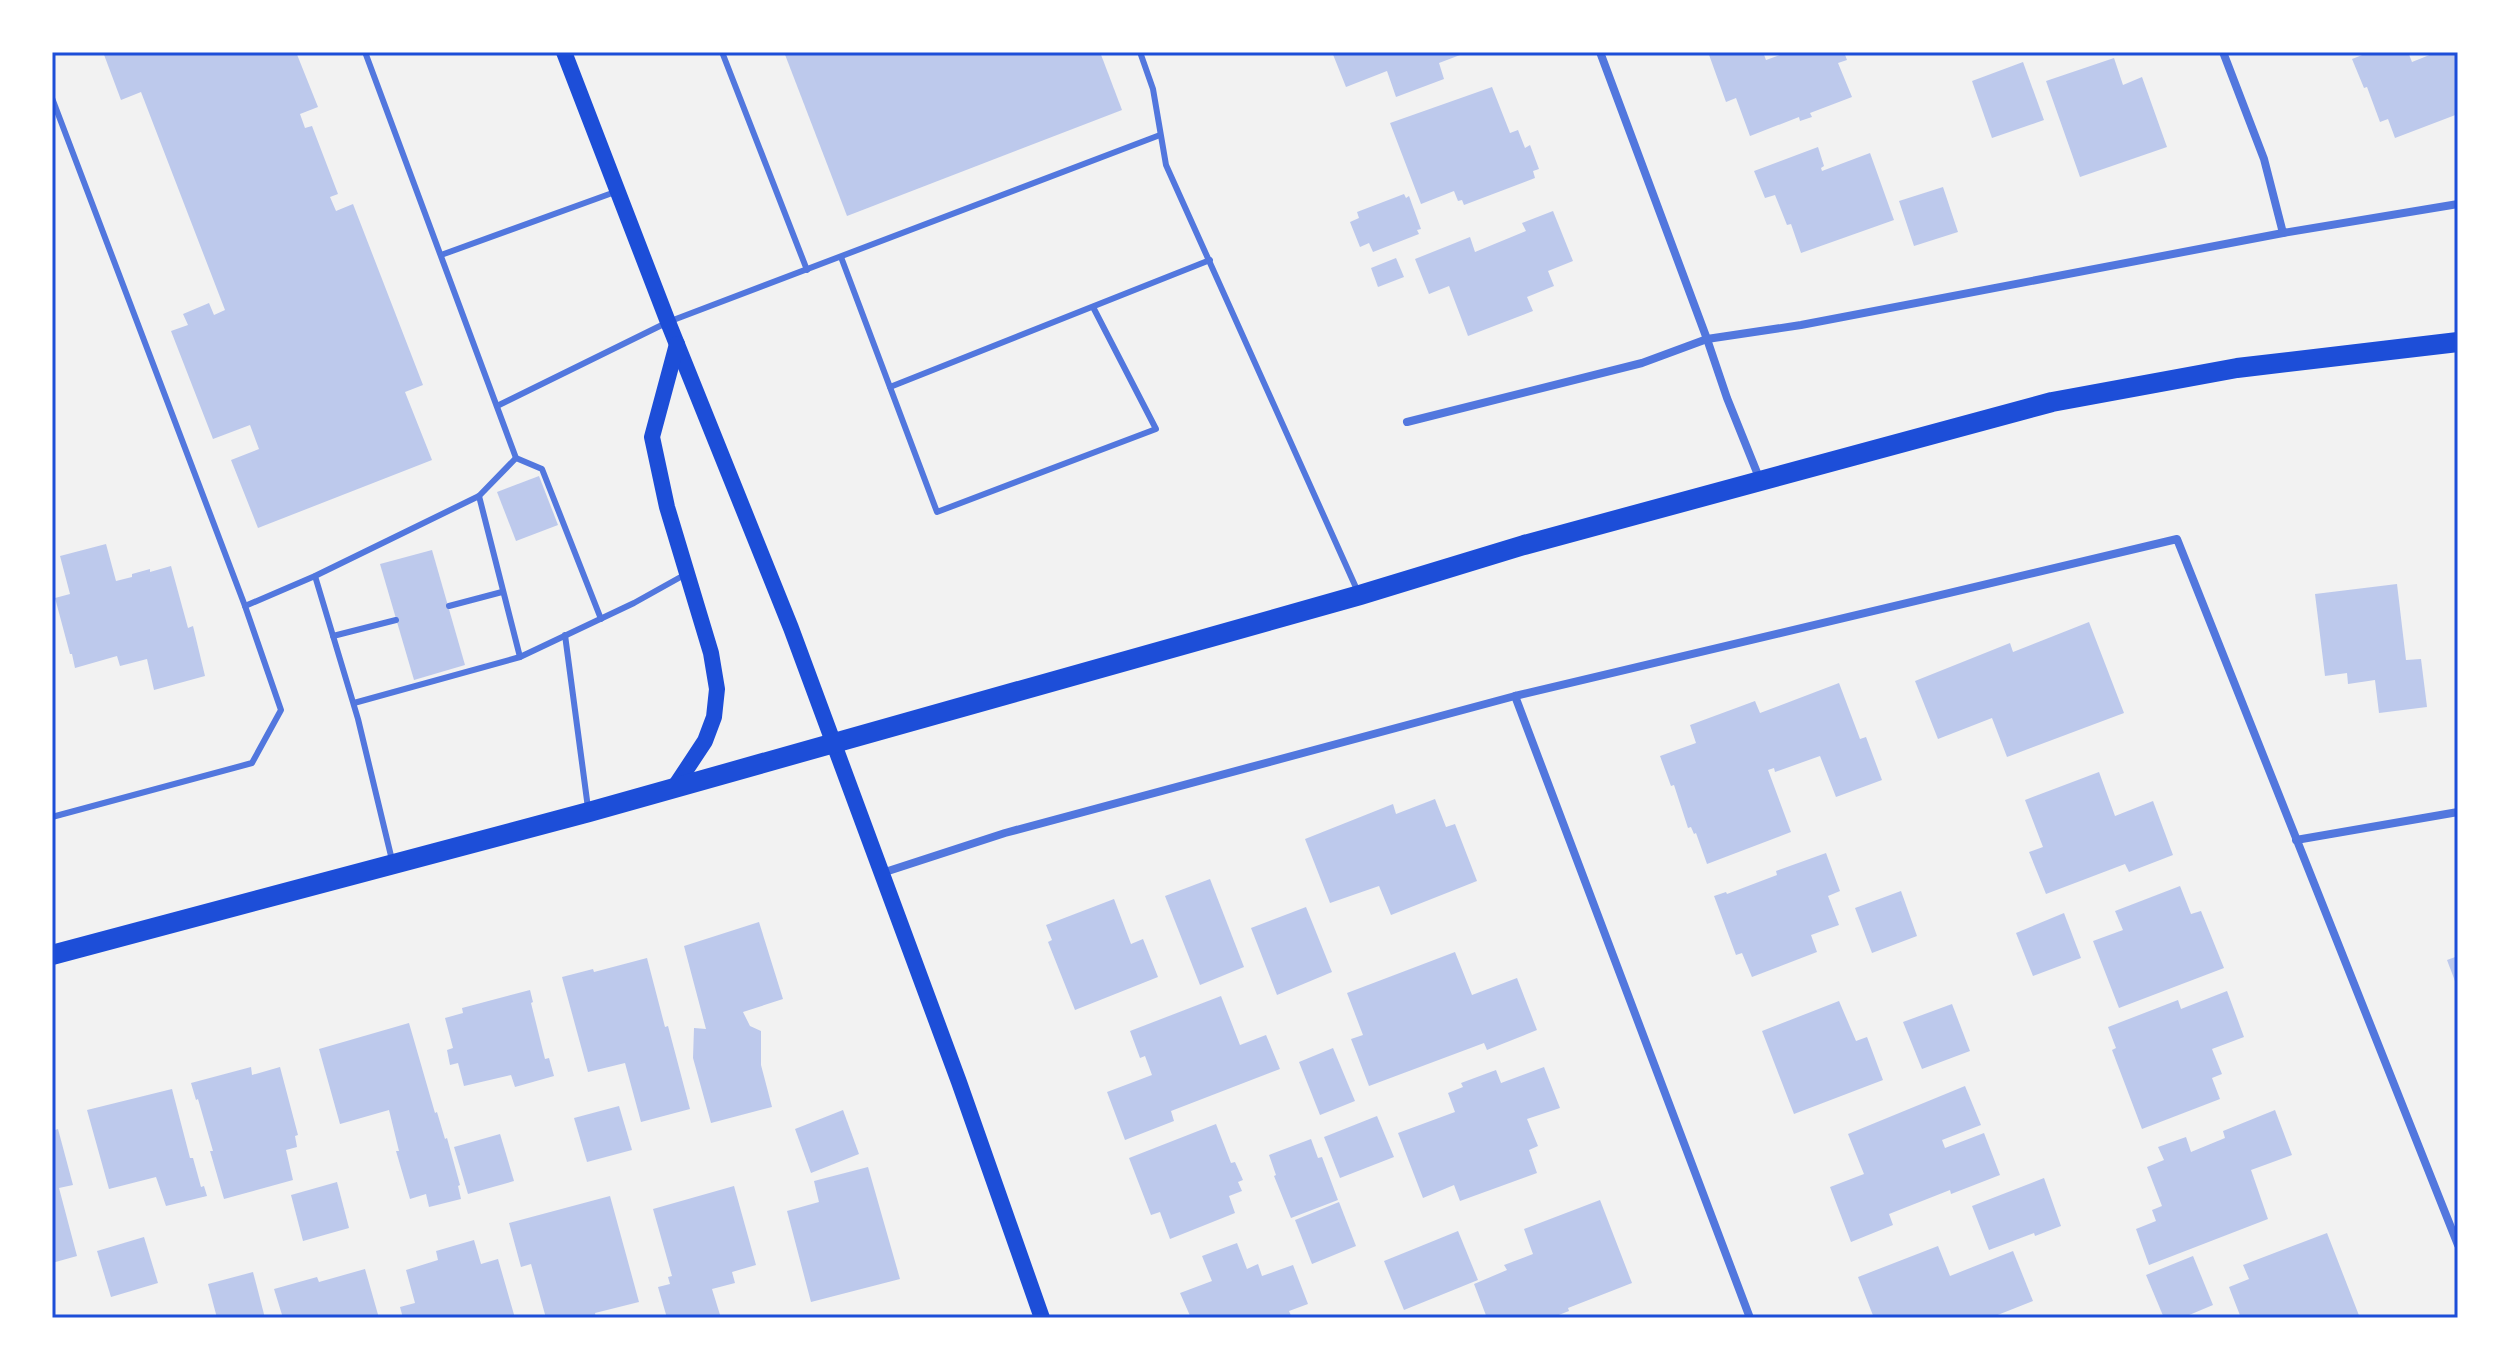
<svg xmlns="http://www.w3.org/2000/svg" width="2510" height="1370" viewBox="0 0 2510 1370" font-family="Cabin,sans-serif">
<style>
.building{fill:#bdc9ec}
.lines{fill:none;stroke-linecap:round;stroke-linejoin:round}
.service{stroke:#5277de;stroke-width:6}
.minor{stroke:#5277de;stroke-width:8}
.secondary{stroke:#1d4ed8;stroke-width:16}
.primary{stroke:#1d4ed8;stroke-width:20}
.neatline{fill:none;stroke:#1d4ed8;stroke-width:3}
</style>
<rect width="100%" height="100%" fill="#f2f2f2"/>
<g class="building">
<polygon points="103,52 296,52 318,107 300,114 305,128 312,126 338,194 330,197 336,211 353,204 423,385 405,392 432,460 258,528 231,460 259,449 250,425 213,439 171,331 188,325 183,314 209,303 214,315 225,310 141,92 121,100"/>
<polygon points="784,52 1100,52 1122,110 847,216"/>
<polygon points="1332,52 1468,52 1439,63 1444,79 1396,97 1387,71 1346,87"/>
<polygon points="1708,52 1763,52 1766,60 1788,52 1844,52 1847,60 1838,63 1852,97 1810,113 1812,117 1800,121 1799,117 1750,136 1736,98 1726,102"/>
<polygon points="2370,52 2408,52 2412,62 2437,52 2457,52 2458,114 2395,138 2388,119 2380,122 2367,87 2364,88 2352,59"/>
<polygon points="2114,58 2123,85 2142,77 2167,147 2080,177 2046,81"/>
<polygon points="2023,62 2044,120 1992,138 1972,81"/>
<polygon points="1492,87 1510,133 1518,130 1525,148 1530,145 1539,169 1533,171 1535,178 1464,205 1462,200 1458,201 1454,191 1421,204 1390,123"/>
<polygon points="1818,147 1824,166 1821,168 1822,171 1870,153 1894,220 1801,253 1791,224 1787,225 1775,195 1765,198 1754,171"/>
<polygon points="1943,187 1958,232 1914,246 1899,201"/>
<polygon points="1404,194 1406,198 1409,196 1421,229 1417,230 1419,234 1373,252 1369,243 1360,247 1350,222 1359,218 1357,212"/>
<polygon points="1553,211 1573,261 1548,271 1554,286 1527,297 1533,311 1468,336 1449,286 1429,294 1415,259 1470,237 1475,252 1526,231 1522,223"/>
<polygon points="1396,258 1404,277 1378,287 1371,268"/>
<polygon points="539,476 558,525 516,541 497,492"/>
<polygon points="106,544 116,581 132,577 132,574 150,569 150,572 171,566 188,628 193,626 205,676 154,690 147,659 120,666 117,656 75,668 72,654 70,654 55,598 70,594 60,556"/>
<polygon points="432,550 465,665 414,680 380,564"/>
<polygon points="2397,584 2406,660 2421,659 2427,707 2379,713 2375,680 2348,684 2347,673 2325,676 2315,594"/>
<polygon points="2089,622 2124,713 2007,757 1992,718 1938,739 1915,681 2010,643 2013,652"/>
<polygon points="1839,683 1860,739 1866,737 1882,780 1836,797 1820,756 1775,772 1774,768 1768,770 1791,832 1707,864 1696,833 1694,834 1691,827 1688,828 1674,785 1671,786 1660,756 1696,743 1690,725 1755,701 1760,713"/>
<polygon points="2099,772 2115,816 2153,801 2173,855 2129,872 2125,864 2046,894 2029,852 2043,847 2025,800"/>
<polygon points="1435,799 1446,827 1455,824 1477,881 1391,915 1379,886 1330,903 1305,839 1393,804 1396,814"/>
<polygon points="1826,853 1840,891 1828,896 1839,925 1811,935 1817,952 1752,977 1742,953 1736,955 1714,896 1726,892 1727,894 1777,875 1776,871"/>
<polygon points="1210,879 1244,967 1200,985 1165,896"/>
<polygon points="2180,886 2191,914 2201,911 2224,968 2119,1008 2093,941 2123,930 2115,911"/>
<polygon points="1901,891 1917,936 1872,953 1855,908"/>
<polygon points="1114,899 1131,944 1143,939 1158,977 1075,1010 1048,942 1052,940 1046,925"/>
<polygon points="1306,907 1332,972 1277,995 1251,928"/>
<polygon points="2064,913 2081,958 2033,976 2016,933"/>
<polygon points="759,922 783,999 743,1012 750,1026 761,1031 761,1065 772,1107 711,1123 693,1058 694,1028 706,1029 684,946"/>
<polygon points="1455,952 1472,995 1517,978 1537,1030 1487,1050 1484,1043 1369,1086 1351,1039 1363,1035 1347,993"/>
<polygon points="2458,956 2458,989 2447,960"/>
<polygon points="647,958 665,1027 668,1026 690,1109 641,1122 625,1063 588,1072 562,977 593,969 594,972"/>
<polygon points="530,990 533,1002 531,1003 545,1059 549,1058 554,1076 515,1087 511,1075 464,1086 458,1063 450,1065 447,1050 453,1048 445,1018 463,1013 462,1008"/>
<polygon points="2227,991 2244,1037 2212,1049 2222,1074 2212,1078 2220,1099 2142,1129 2112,1050 2116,1048 2108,1027 2178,1000 2181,1009"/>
<polygon points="1221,996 1240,1045 1266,1035 1280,1069 1171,1111 1174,1121 1125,1140 1107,1092 1152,1075 1145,1056 1140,1058 1130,1031"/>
<polygon points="1839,1001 1856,1041 1867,1037 1883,1080 1794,1114 1762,1031"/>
<polygon points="1952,1004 1970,1051 1922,1069 1903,1022"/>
<polygon points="409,1023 435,1113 437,1112 445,1139 447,1138 460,1185 458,1186 461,1199 429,1207 426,1194 410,1199 396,1151 399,1151 389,1110 340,1124 319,1049"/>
<polygon points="1333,1048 1355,1101 1320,1115 1299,1062"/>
<polygon points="251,1067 252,1075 280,1067 298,1135 295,1136 297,1147 286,1150 293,1180 224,1199 210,1151 213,1151 198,1099 196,1100 191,1083"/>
<polygon points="1544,1067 1560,1108 1527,1119 1538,1146 1529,1150 1537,1173 1460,1201 1454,1185 1423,1198 1398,1133 1455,1112 1448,1093 1463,1087 1461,1083 1496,1070 1501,1083"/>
<polygon points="1965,1086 1981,1125 1942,1140 1945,1148 1984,1133 2000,1175 1951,1194 1950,1190 1889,1214 1893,1225 1851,1242 1830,1187 1864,1174 1848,1134"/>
<polygon points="172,1089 190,1158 193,1158 201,1187 204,1186 207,1196 166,1206 156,1177 109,1189 87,1110"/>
<polygon points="619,1106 632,1150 587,1162 574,1118"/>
<polygon points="843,1110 859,1154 811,1173 795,1129"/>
<polygon points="2275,1110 2292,1155 2251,1170 2268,1219 2149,1265 2136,1229 2156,1221 2152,1210 2162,1206 2147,1167 2164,1160 2158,1147 2186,1137 2191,1152 2225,1138 2223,1131"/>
<polygon points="1377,1116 1394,1157 1340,1178 1324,1137"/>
<polygon points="1216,1124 1231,1163 1235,1162 1243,1180 1238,1182 1242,1191 1229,1196 1235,1213 1170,1239 1160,1212 1151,1215 1129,1158"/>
<polygon points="58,1129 73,1185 59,1188 77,1256 52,1263 52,1131"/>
<polygon points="500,1134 514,1181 468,1194 454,1147"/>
<polygon points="1311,1139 1318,1158 1322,1157 1338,1200 1291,1218 1274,1176 1276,1175 1269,1155"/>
<polygon points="868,1167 900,1279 811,1302 787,1211 819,1202 814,1181"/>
<polygon points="2044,1178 2061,1226 2035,1236 2034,1233 1989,1250 1972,1206"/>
<polygon points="337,1182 349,1228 303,1241 291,1195"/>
<polygon points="734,1186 756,1265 732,1272 735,1283 712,1289 721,1318 667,1318 658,1287 670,1284 668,1277 672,1276 653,1209"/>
<polygon points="610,1196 639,1302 595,1313 596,1318 546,1318 531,1264 521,1267 509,1223"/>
<polygon points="1600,1200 1632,1283 1568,1308 1569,1311 1551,1318 1487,1318 1474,1284 1507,1270 1504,1265 1533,1254 1524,1229"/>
<polygon points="1339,1202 1356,1246 1312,1264 1295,1220"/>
<polygon points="1458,1231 1478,1280 1404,1310 1384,1261"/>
<polygon points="2327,1233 2360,1318 2241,1318 2229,1287 2249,1279 2243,1265"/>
<polygon points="144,1237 158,1283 111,1297 97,1251"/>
<polygon points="474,1240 481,1264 498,1259 515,1318 403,1318 400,1307 415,1303 406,1270 438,1260 436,1251"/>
<polygon points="1237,1243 1247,1269 1258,1264 1262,1276 1293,1265 1308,1304 1289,1311 1292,1318 1191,1318 1180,1293 1212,1281 1202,1256"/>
<polygon points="1938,1246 1950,1276 2013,1251 2033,1301 1990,1318 1874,1318 1858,1277"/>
<polygon points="2193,1256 2213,1305 2182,1318 2164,1318 2146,1275"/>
<polygon points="365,1269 379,1318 283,1318 274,1289 317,1277 319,1282"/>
<polygon points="253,1272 265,1318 217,1318 208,1284"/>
</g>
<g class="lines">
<g class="service">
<polyline points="365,52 516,458 542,469 601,619"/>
<polyline points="722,52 807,270"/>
<polyline points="1140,52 1153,89 1166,165 1358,592"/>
<polyline points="52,98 245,606 281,710 252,763 52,817"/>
<polyline points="441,255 615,192"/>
<polyline points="841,257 937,512 1156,429 1093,307"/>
<polyline points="890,387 1210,260"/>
<polyline points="497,406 668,322 1160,135"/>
<polyline points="479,496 520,657 634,603 686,574"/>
<polyline points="315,576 358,719 392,860"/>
<polyline points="245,606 315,576 479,496 516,458"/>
<polyline points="449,606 502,592"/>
<polyline points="565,635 588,808"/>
<polyline points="333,636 396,620"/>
<polyline points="354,703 520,657"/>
</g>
<g class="minor">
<polyline points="1600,52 1707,339 1727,398 1760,480"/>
<polyline points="2223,52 2264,159 2283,233"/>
<polyline points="1407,422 1642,363 1707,339 1801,325 2283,233 2458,204"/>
<polyline points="1515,696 1750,1318"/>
<polyline points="2296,840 2458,812"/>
<polyline points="882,873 1005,833 1515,696 2177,539 2458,1245"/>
</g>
<g class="secondary">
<polyline points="564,52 668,322 791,628 959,1082 1042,1318"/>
<polyline points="674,788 705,741 714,717 717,689 711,653 667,507 652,437 677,344"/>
</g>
<polyline class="primary" points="52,955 589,812 1360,595 1524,545 2052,402 2237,368 2458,342"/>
</g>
<rect width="2510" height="1370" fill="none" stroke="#ffffff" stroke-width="108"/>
<rect x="54" y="54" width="2402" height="1262" class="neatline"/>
</svg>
